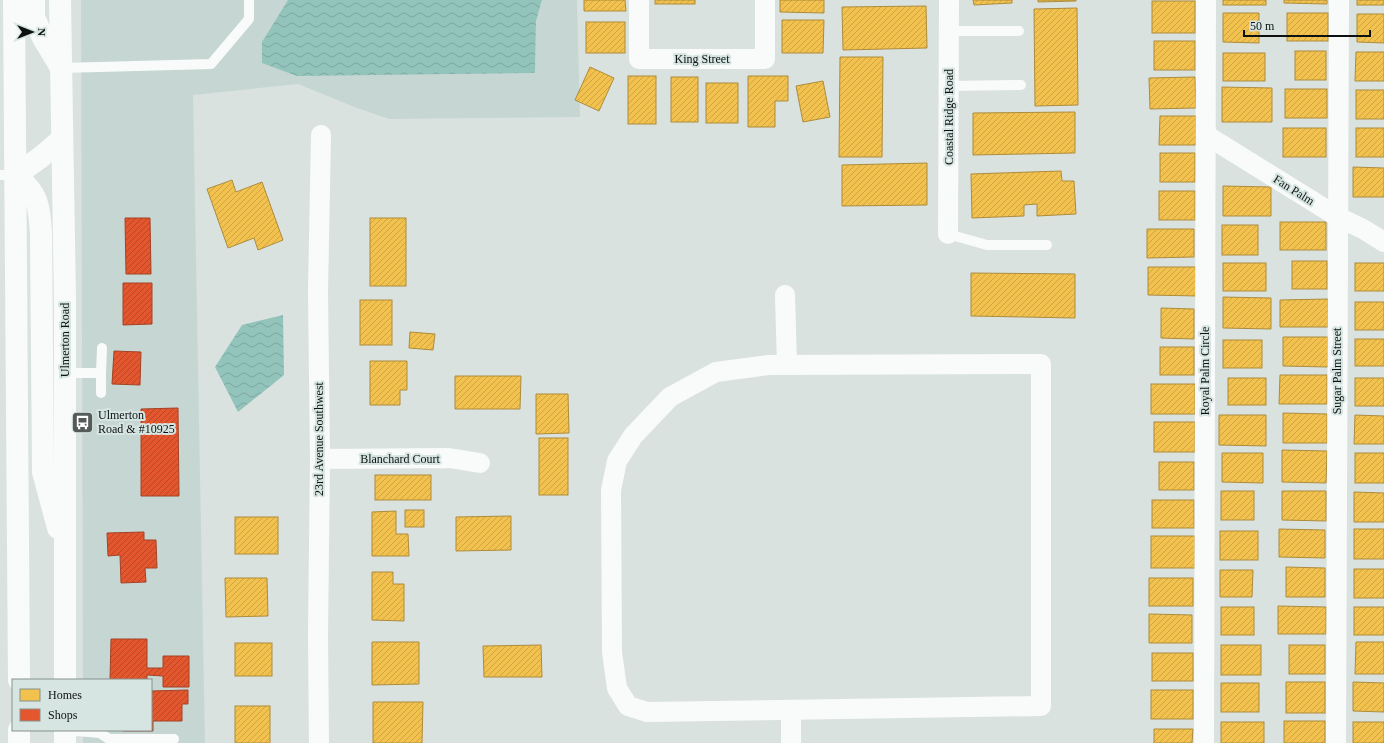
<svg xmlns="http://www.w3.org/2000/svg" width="1384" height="743" viewBox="0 0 1384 743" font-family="'Times New Roman',serif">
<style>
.built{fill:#c6d7d3}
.water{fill:url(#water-waves)}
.homes{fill:url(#homes-hatch);stroke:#ad8c3c}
.shops{fill:url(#shops-hatch);stroke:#a44225}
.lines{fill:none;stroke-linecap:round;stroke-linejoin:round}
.lane{stroke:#f9fbfa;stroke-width:10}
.street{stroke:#f9fbfa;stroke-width:20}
.primary{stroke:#f9fbfa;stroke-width:22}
.labels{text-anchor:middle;stroke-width:4;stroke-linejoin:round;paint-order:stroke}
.street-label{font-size:12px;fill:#0d1211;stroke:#d6e5e1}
.poi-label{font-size:12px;fill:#0d1211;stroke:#d6e5e1;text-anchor:start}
</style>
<defs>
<pattern id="water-waves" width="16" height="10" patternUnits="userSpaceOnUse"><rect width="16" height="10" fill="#92c4bb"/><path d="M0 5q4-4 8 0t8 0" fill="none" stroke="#7da7a0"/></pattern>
<pattern id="homes-hatch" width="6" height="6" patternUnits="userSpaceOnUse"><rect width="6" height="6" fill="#f2c14e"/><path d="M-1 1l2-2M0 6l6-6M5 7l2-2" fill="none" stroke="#cea543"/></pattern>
<pattern id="shops-hatch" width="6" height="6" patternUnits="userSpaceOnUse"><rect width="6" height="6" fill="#e4572e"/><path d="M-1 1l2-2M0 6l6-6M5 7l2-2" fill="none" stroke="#b74726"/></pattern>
</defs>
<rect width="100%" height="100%" fill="#dae2e0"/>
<polygon class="built" points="81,0 288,0 263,42 535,73 536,21 542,0 577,0 580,117 389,119 357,108 298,84 193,95 205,743 83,743 83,730 151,730 151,680 83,680"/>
<g class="water">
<polygon points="288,0 542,0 536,21 535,73 297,76 262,63 262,42"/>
<polygon points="283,315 284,375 238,412 215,367 242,325"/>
</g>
<g class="homes">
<polygon points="584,0 625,0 626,11 584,11"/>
<rect x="655" y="0" width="40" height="4"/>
<polygon points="780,0 824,0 824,13 780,12"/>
<polygon points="973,0 1012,0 1012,3 974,5"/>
<polygon points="1038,0 1076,0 1076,1 1038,2"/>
<rect x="1223" y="0" width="43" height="5"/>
<polygon points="1284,0 1327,0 1327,4 1284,3"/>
<rect x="1357" y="0" width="27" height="5"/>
<rect x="1152" y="1" width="43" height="32"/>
<polygon points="926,6 927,48 843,50 842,7"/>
<polygon points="1077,8 1078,105 1035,106 1034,9"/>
<polygon points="1223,13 1259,13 1259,43 1223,42"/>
<rect x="1287" y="13" width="41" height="28"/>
<polygon points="1357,14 1384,14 1384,43 1357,42"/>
<polygon points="782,20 824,20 823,53 782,53"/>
<rect x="586" y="22" width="39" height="31"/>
<rect x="1154" y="41" width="41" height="29"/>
<rect x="1295" y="51" width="31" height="29"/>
<polygon points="1356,52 1384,52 1384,81 1355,81"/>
<rect x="1223" y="53" width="42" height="28"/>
<polygon points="840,57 883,57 882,157 839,157"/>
<polygon points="590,67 614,78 599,111 575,100"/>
<rect x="628" y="76" width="28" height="48"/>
<polygon points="748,76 788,76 788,101 775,101 775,127 748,127"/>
<rect x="671" y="77" width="27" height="45"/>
<polygon points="1195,77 1196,108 1150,109 1149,78"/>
<polygon points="823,81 830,117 803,122 796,86"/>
<rect x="706" y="83" width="32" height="40"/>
<polygon points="1222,87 1272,88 1272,122 1222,122"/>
<rect x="1285" y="89" width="42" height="29"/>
<rect x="1356" y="90" width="28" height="29"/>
<polygon points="1075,112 1075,153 973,155 973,113"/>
<polygon points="1160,116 1196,116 1196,145 1159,145"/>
<rect x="1283" y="128" width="43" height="29"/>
<rect x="1356" y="128" width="28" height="29"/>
<rect x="1160" y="153" width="35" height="29"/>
<polygon points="927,163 927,205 842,206 842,165"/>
<polygon points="1353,167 1384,168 1384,197 1353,197"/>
<polygon points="1061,171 1062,181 1074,181 1076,214 1037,216 1037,204 1024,205 1024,216 972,218 971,174"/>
<polygon points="232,180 236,192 262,182 283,240 258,250 254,238 228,248 207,189"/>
<polygon points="1223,186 1271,187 1271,216 1223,216"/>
<rect x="1159" y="191" width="36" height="29"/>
<rect x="370" y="218" width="36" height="68"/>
<rect x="1280" y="222" width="46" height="28"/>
<rect x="1222" y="225" width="36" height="30"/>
<polygon points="1147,229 1194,229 1194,257 1147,258"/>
<rect x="1292" y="261" width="35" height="28"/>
<rect x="1223" y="263" width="43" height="28"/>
<rect x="1355" y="263" width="29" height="28"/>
<polygon points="1148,267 1198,267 1198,296 1148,295"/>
<polygon points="971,273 1075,274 1075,318 971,316"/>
<polygon points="1223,297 1271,298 1271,329 1223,328"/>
<polygon points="1328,299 1328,327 1280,327 1280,300"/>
<rect x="360" y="300" width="32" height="45"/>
<rect x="1355" y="302" width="29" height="28"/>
<polygon points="1161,308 1194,309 1194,339 1161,338"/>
<polygon points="410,332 435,334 433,350 409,348"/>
<polygon points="1283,337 1328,337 1328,367 1283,366"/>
<rect x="1355" y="339" width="29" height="27"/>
<rect x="1223" y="340" width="39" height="28"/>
<rect x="1160" y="347" width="34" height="28"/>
<polygon points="370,361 407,361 407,390 400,390 400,405 370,405"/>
<polygon points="1280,375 1327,375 1327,404 1279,404"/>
<polygon points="455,376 521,376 520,409 455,409"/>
<rect x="1228" y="378" width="38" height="27"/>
<rect x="1355" y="378" width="29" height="28"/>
<rect x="1151" y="384" width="44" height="30"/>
<polygon points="536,394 568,394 569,433 536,434"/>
<polygon points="1283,413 1327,414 1327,443 1283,443"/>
<polygon points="1219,415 1266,415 1266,446 1219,445"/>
<polygon points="1355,415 1384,416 1384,444 1354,444"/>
<rect x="1154" y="422" width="41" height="30"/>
<rect x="539" y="438" width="29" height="57"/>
<polygon points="1282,450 1327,451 1326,483 1282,482"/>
<polygon points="1222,453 1263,453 1263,483 1222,482"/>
<rect x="1355" y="453" width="29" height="30"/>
<rect x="1159" y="462" width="35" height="28"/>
<rect x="375" y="475" width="56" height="25"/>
<rect x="1221" y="491" width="33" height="29"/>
<polygon points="1282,491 1326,491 1326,521 1282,520"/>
<polygon points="1354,492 1384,493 1384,522 1354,522"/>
<rect x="1152" y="500" width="42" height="28"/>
<rect x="405" y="510" width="19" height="17"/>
<polygon points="396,511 396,534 408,534 409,556 372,556 372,512"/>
<polygon points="511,516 511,550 456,551 456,517"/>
<rect x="235" y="517" width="43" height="37"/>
<polygon points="1279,529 1325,530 1325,558 1279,557"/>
<rect x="1354" y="529" width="30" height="30"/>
<rect x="1220" y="531" width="38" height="29"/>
<rect x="1151" y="536" width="44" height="32"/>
<polygon points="1286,567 1325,568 1325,597 1286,597"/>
<rect x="1354" y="569" width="30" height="29"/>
<polygon points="1220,570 1253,570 1252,597 1220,597"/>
<polygon points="372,572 393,572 393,584 404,584 404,621 372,620"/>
<polygon points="225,578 267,578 268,616 226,617"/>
<rect x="1149" y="578" width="44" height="28"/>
<polygon points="1278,606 1326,607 1326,634 1278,634"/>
<rect x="1221" y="607" width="33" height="28"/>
<rect x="1354" y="607" width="30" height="28"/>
<polygon points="1149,614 1192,615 1192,643 1149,643"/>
<polygon points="372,642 419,642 419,684 372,685"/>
<polygon points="1356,642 1384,642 1384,674 1355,674"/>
<rect x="235" y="643" width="37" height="33"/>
<polygon points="541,645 542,677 484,677 483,646"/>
<rect x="1221" y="645" width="40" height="30"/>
<rect x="1289" y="645" width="36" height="29"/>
<rect x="1152" y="653" width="41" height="28"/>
<rect x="1286" y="682" width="39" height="31"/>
<polygon points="1353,682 1384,683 1384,712 1353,711"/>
<rect x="1221" y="683" width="38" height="29"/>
<rect x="1151" y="690" width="42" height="29"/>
<polygon points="373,702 423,702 422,743 373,743"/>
<rect x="235" y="706" width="35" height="37"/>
<rect x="1284" y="721" width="41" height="22"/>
<rect x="1221" y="722" width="43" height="21"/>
<rect x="1353" y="722" width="31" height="21"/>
<polygon points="1154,729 1193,729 1192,743 1154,743"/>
</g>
<g class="shops">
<polygon points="125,218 150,218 151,274 126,274"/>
<polygon points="123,283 152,283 152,324 123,325"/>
<polygon points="114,351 141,352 140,385 112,384"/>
<polygon points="178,408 179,496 141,496 141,409"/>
<polygon points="144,532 144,540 156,540 157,568 145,568 146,582 121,583 120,555 108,556 107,533"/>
<polygon points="111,639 147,639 147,668 163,668 163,656 189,656 189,687 163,687 163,676 147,675 147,680 110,680"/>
<polygon points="188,690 188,704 182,704 182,721 153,721 153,731 123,731 123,730 151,730 151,691"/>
</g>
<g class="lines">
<g class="lane">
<polyline points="949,31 1019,31"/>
<polyline points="61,68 211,64 249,19 249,0"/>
<polyline points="949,86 1021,85"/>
<polyline points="0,175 16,175"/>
<polyline points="948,234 987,245 1047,245"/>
<polyline points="65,373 101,373 102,348"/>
<polyline points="101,393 101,373"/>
<polyline points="65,730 100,733 109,739 174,739"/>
</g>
<g class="street">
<polyline points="639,0 639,59 765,59 765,0"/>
<polyline points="1206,135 1338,217 1363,229 1384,242"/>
<polyline points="948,234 949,0"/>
<polyline points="785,295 787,365"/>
<polygon points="1041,364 1041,706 647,712 628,706 617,688 612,652 611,490 617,461 633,436 670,397 716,372 768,365"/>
<polyline points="320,459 449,458 480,463"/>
<polyline points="791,711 791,743"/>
<polyline points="319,743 318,635 320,459 318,292 321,135"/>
<polyline points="1204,743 1206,0"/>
<polyline points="1336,743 1339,0"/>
</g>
<g class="primary">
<polyline points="14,0 19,680"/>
<polyline points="34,0 34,17 43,38 60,66"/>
<polyline points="60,0 65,301 65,680"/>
<path d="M16,175C39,195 39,205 41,234L43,472L58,528"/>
<polyline points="16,175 41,157 62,139"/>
<polyline points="19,730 19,743"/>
<polyline points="65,743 65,730"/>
</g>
</g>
<defs>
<symbol id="bus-square" viewBox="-11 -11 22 22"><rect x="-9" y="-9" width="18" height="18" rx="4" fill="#555b59" stroke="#d6e5e1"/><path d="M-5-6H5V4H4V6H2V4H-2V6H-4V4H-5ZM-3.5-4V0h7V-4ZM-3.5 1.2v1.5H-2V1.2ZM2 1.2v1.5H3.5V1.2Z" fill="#fff"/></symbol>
</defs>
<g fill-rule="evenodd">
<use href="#bus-square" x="70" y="410" width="25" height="25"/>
</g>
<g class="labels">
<g class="street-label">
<text x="702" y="63">King Street</text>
<text transform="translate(949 117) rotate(-90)" y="4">Coastal Ridge Road</text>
<text transform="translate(1294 190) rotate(32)" y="4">Fan Palm</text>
<text transform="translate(65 340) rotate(-90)" y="4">Ulmerton Road</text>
<text transform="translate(1205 371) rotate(-90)" y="4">Royal Palm Circle</text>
<text transform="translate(1337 371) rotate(-90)" y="4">Sugar Palm Street</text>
<text transform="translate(319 439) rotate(-90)" y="4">23rd Avenue Southwest</text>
<text x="400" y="463">Blanchard Court</text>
</g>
<g class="poi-label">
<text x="98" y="419">Ulmerton<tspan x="98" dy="14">Road &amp; #10925</tspan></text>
</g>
</g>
<rect x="12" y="679" width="140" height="52" fill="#d6e5e1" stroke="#86918e"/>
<rect x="20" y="689" width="20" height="12" fill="#f2c14e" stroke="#86918e"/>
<text x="48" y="699" font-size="12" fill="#0d1211">Homes</text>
<rect x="20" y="709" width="20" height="12" fill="#e4572e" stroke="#86918e"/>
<text x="48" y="719" font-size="12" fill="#0d1211">Shops</text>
<g transform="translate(32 32) rotate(90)" stroke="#d6e5e1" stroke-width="3" paint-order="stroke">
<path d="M0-3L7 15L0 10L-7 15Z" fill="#0d1211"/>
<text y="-6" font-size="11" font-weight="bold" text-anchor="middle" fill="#0d1211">N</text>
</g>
<path d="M1244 30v6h126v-6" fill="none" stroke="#0d1211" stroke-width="2"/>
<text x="1250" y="30" font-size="12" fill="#0d1211" stroke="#d6e5e1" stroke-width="3" paint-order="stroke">50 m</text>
</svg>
